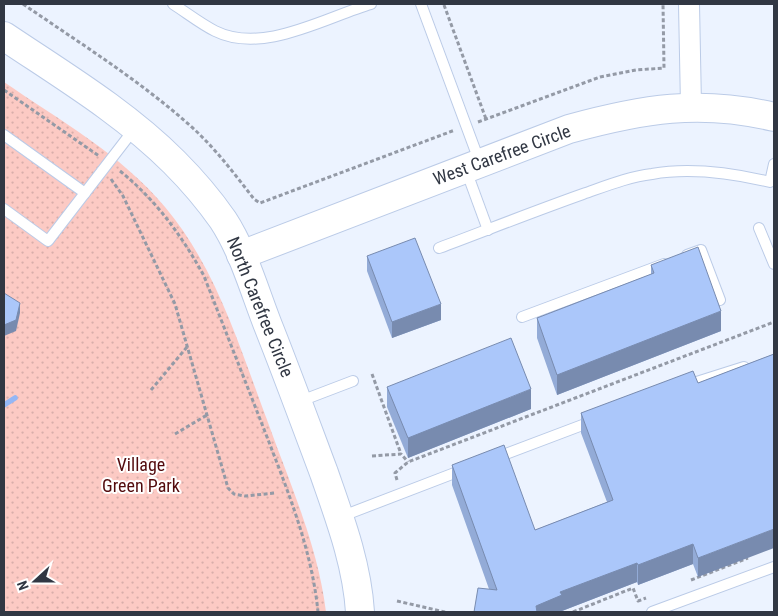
<svg xmlns="http://www.w3.org/2000/svg" width="778" height="616" viewBox="0 0 778 616" font-family="'Roboto Condensed',sans-serif">
<style>
.park{fill:url(#park-dots)}
.lines{fill:none;stroke-linecap:round;stroke-linejoin:round}
.stream{stroke:#94b7f6;stroke-width:5.5}
.lane-casing{stroke:#bbcbe7;stroke-width:12}
.street-casing{stroke:#bbcbe7;stroke-width:22}
.secondary-casing{stroke:#bbcbe7;stroke-width:30}
.path{stroke:#949aa6;stroke-width:3;stroke-dasharray:4 2.5;stroke-linecap:butt}
.lane{stroke:#fff;stroke-width:10}
.street{stroke:#fff;stroke-width:20}
.secondary{stroke:#fff;stroke-width:28}
.wall{fill:#93abd7}
.shaded-wall{fill:#788baf}
.building{fill:#abc7fa;stroke:#788baf}
.labels{text-anchor:middle;stroke-width:4;stroke-linejoin:round;paint-order:stroke}
.street-label{font-size:18px;fill:#313743;stroke:#fff}
.park-label{font-size:18px;fill:#520a0c;stroke:#fff}
</style>
<defs>
<pattern id="park-dots" width="8" height="8" patternUnits="userSpaceOnUse" patternTransform="scale(1.25)"><rect width="8" height="8" fill="#fccac4"/><path d="M2 2h.1M6 6h.1" fill="none" stroke="#d8aeaa" stroke-width="1.8" stroke-linecap="round"/></pattern>
</defs>
<rect width="100%" height="100%" fill="#ecf3ff"/>
<path class="park" d="M4,82C59,120 122,155 165,207C218,270 241,352 270,428C292,489 318,547 326,612H4Z"/>
<g class="lines">
<polyline class="stream" points="4,405 15,398"/>
<defs>
<g id="lane">
<path d="M173,4C187,13 201,24 215,31C263,55 326,17 371,4"/>
<polyline points="421,4 480,163"/>
<polyline points="4,135 85,193"/>
<polyline points="466,170 488,230"/>
<polyline points="4,209 48,241 135,128"/>
<polyline points="759,228 774,264"/>
<path d="M439,248C487,230 535,211 583,194C606,186 628,177 652,174C691,167 732,173 770,182L774,164"/>
<polyline points="687,255 701,250 720,300"/>
<polyline points="522,317 664,264"/>
<polyline points="684,386 744,367"/>
<polyline points="298,402 353,381"/>
<polyline points="495,458 593,421"/>
<polyline points="340,517 465,469"/>
<polyline points="652,612 774,567"/>
</g>
<polyline id="street" points="689,4 691,106"/>
<g id="secondary">
<path d="M4,36C62,75 124,112 174,162C191,179 209,200 223,220C244,252 255,293 269,328C288,376 306,425 324,473C340,519 357,564 360,612"/>
<path d="M241,255L569,129C642,109 700,99 774,117"/>
</g>
</defs>
<use href="#lane" class="lane-casing"/>
<use href="#street" class="street-casing"/>
<use href="#secondary" class="secondary-casing"/>
<g class="path">
<path d="M23,4C78,42 136,78 186,122C212,144 233,172 254,199L260,203L455,130"/>
<polyline points="444,5 486,119"/>
<polyline points="4,90 99,156"/>
<polyline points="478,122 600,77 636,70 664,68 663,4"/>
<path d="M120,171C156,200 182,236 204,276C225,330 246,383 267,437C289,494 312,551 318,612"/>
<polyline points="111,179 123,196 175,304 228,488 234,494 245,496 275,493"/>
<polyline points="372,374 401,454"/>
<polyline points="151,390 187,347"/>
<polyline points="175,434 207,415"/>
<polyline points="372,456 401,454 408,462"/>
<polyline points="397,480 395,473 408,462 774,322"/>
<polyline points="691,580 748,558"/>
<polyline points="397,601 445,612"/>
<polyline points="573,612 633,588 638,601 646,598"/>
</g>
<use href="#lane" class="lane"/>
<use href="#street" class="street"/>
<use href="#secondary" class="secondary"/>
</g>
<g class="wall">
<polygon points="367,256 441,320 392,338 367,271"/>
<polygon points="651,265 721,331 557,395 537,338 537,318 651,275"/>
<polygon points="774,354 698,577 693,564 638,585 637,582 562,611 562,612 489,589 452,485 452,465 535,530 607,502 581,433 581,413 698,383"/>
<polygon points="387,387 531,409 408,458 387,407"/>
</g>
<g class="shaded-wall">
<polygon points="20,303 20,313 16,331 4,336 4,325"/>
<polygon points="441,304 441,320 392,338 392,322"/>
<polygon points="721,311 721,331 557,395 557,375"/>
<polygon points="531,389 531,409 408,458 408,438"/>
<polygon points="774,529 774,548 698,577 698,558"/>
<polygon points="693,544 693,564 638,585 638,565"/>
<polygon points="637,563 637,582 562,611 562,612 536,612 536,606 560,592"/>
</g>
<g class="building">
<polygon points="415,238 441,304 392,322 367,256"/>
<polygon points="698,247 721,311 557,375 537,318 654,273 651,265"/>
<polygon points="4,293 20,303 16,320 4,325"/>
<polygon points="511,338 531,389 408,438 387,387"/>
<polygon points="774,354 774,529 698,558 693,544 638,565 637,563 560,592 562,595 536,606 537,612 474,612 478,588 497,590 452,465 504,445 535,530 613,500 581,413 693,371 698,383"/>
</g>
<g class="labels">
<g class="street-label">
<text transform="translate(502 155) rotate(-20)" y="6">West Carefree Circle</text>
<text transform="translate(260 307) rotate(68)" y="6">North Carefree Circle</text>
</g>
<g class="park-label">
<text x="141" y="471">Village<tspan x="141" dy="21">Green Park</tspan></text>
</g>
</g>
<rect width="778" height="616" fill="none" stroke="#313743" stroke-width="10"/>
<g transform="translate(35 581) rotate(249)" stroke="#ffffff" stroke-width="4" paint-order="stroke">
<path d="M0-4L9 19L0 12L-9 19Z" fill="#313743"/>
<text y="-8" font-size="14" font-weight="bold" text-anchor="middle" fill="#313743">N</text>
</g>
</svg>
